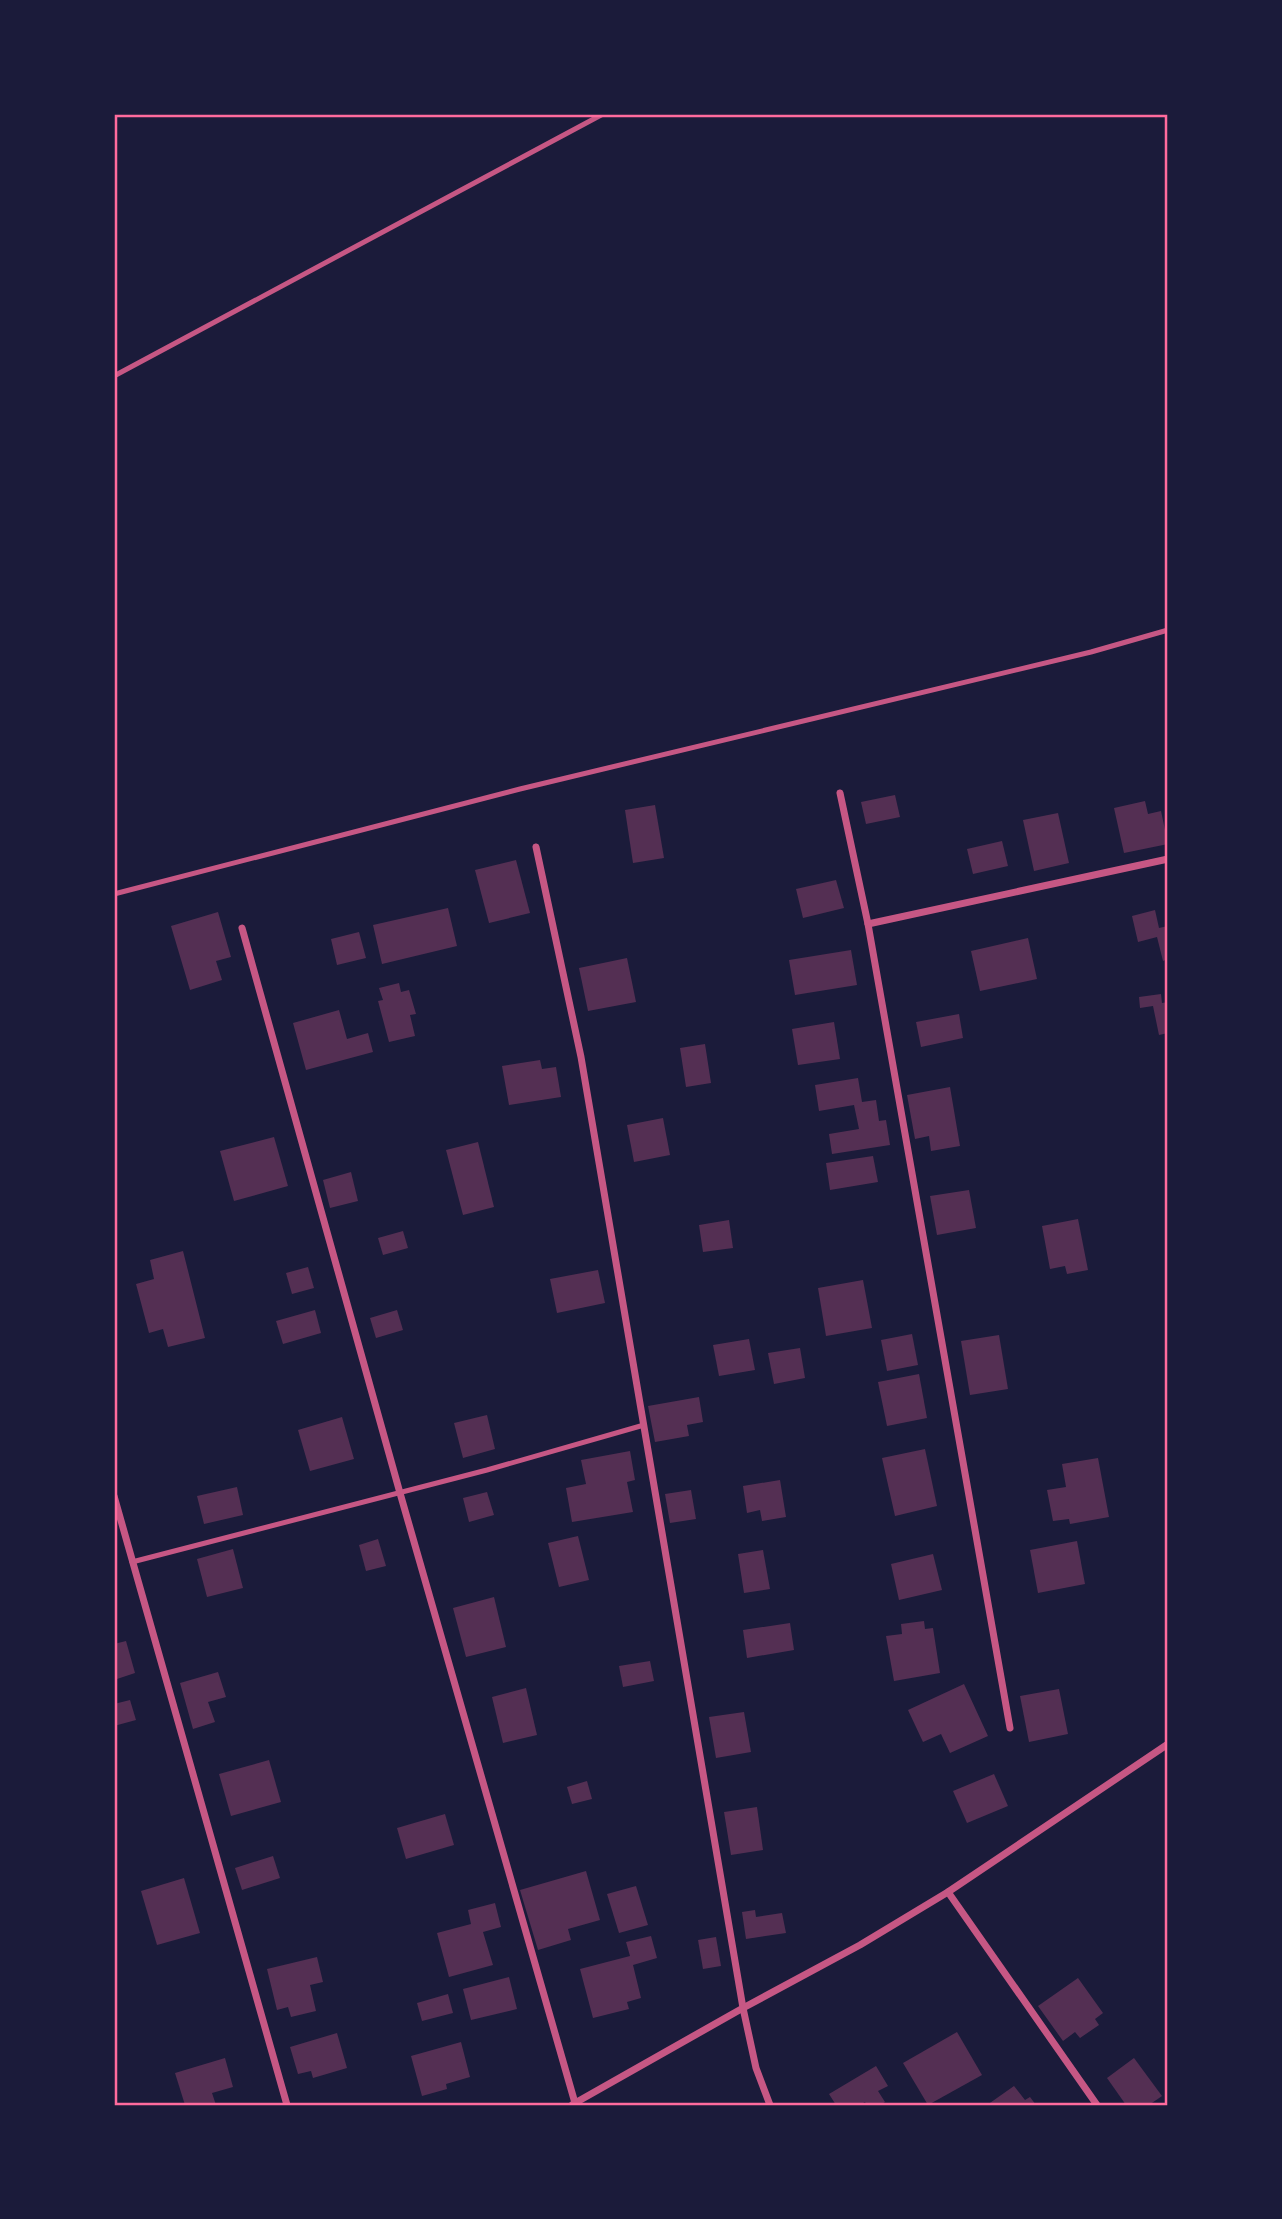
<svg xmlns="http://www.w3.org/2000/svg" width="1282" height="2219" viewBox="0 0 1282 2219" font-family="'Source Sans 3',sans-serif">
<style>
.building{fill:#542f53}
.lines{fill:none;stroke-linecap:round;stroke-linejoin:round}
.service{stroke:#c65784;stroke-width:5}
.minor{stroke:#c65784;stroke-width:7}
.neatline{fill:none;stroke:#ff6b9d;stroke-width:2.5}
</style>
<rect width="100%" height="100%" fill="#1b1b3a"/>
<g class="building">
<polygon points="895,795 900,817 866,824 861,802"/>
<polygon points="1145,801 1148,814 1161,811 1168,844 1124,853 1114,808"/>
<polygon points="655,805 664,858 633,863 625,810"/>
<polygon points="1058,813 1069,863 1034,871 1023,820"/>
<polygon points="1002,841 1008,866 973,874 967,849"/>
<polygon points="516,860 530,913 489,923 475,870"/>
<polygon points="836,880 844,908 803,918 796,889"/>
<polygon points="448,908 457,946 382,964 373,925"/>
<polygon points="1155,910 1159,928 1168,926 1168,959 1163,961 1157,937 1138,942 1132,916"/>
<polygon points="218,912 231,957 216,961 222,980 190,990 171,926"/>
<polygon points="359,932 366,958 337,965 331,939"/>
<polygon points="1028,938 1037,979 980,991 971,951"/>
<polygon points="851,950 857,985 795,995 789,960"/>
<polygon points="627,958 636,1002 588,1011 579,968"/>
<polygon points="399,983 401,992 409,990 416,1014 410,1015 415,1036 389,1042 378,1001 383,1000 379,988"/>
<polygon points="1161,994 1162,1003 1168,1002 1168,1033 1159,1035 1153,1006 1140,1008 1139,997"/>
<polygon points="339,1010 347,1039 368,1033 373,1052 306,1070 293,1023"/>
<polygon points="959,1014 963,1038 921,1047 916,1022"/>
<polygon points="834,1022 840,1059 798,1065 792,1029"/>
<polygon points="705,1044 711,1083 686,1087 680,1048"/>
<polygon points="540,1060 542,1069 556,1067 561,1097 509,1105 502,1066"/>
<polygon points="858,1078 862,1102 876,1100 879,1121 886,1120 890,1145 832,1154 829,1134 859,1129 854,1105 819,1111 815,1085"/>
<polygon points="950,1087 960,1146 931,1151 929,1136 915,1139 907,1095"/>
<polygon points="663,1118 670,1155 634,1162 627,1125"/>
<polygon points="274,1137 288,1186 234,1201 220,1151"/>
<polygon points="478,1142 494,1207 463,1215 446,1150"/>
<polygon points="873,1156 878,1182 830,1190 826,1163"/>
<polygon points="351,1172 358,1201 330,1208 323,1180"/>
<polygon points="969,1190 976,1228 937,1235 930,1196"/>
<polygon points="1078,1219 1088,1270 1067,1274 1065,1266 1050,1269 1042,1226"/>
<polygon points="729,1220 733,1248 703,1252 699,1225"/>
<polygon points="403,1231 408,1248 383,1255 378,1238"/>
<polygon points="183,1251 205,1338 168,1347 163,1329 149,1333 136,1284 154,1279 150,1260"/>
<polygon points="308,1267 314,1288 292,1294 286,1273"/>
<polygon points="598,1270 605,1303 557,1313 550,1279"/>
<polygon points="863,1280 872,1328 826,1336 818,1288"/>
<polygon points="315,1310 321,1333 283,1344 276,1321"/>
<polygon points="397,1310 403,1330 376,1338 370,1318"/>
<polygon points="912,1334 918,1365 887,1371 881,1340"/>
<polygon points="999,1335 1008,1389 970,1395 961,1341"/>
<polygon points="749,1339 755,1370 719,1376 713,1345"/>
<polygon points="800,1348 805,1378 774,1384 768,1353"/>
<polygon points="919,1374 927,1418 887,1426 878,1382"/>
<polygon points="699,1397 703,1422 687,1425 689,1436 655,1442 648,1406"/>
<polygon points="487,1415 495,1449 463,1458 454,1423"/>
<polygon points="342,1417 354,1459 310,1471 298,1430"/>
<polygon points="925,1449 937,1506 895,1516 882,1458"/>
<polygon points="630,1451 635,1480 627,1482 633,1512 572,1522 566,1488 586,1484 581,1460"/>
<polygon points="1098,1458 1109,1517 1070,1524 1069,1519 1053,1521 1047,1490 1066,1487 1062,1464"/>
<polygon points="780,1480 786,1517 762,1521 760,1510 747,1513 743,1486"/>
<polygon points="237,1487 243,1515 204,1524 197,1496"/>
<polygon points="691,1490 696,1519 670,1523 665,1494"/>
<polygon points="487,1492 494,1515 469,1522 463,1498"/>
<polygon points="578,1536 589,1580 559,1587 548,1543"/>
<polygon points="378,1539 386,1566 366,1571 359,1545"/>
<polygon points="1077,1541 1085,1584 1038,1593 1030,1550"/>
<polygon points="233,1549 243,1588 207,1597 197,1559"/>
<polygon points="763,1550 770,1589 744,1593 738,1554"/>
<polygon points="933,1554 942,1590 899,1600 891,1564"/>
<polygon points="494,1597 506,1647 466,1657 453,1608"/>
<polygon points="924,1621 925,1629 933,1628 940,1673 894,1681 886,1636 902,1634 901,1624"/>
<polygon points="790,1623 794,1650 747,1658 743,1630"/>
<polygon points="126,1641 135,1673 114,1680 114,1644"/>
<polygon points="650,1661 654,1681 623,1687 619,1666"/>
<polygon points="218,1672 226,1697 208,1702 215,1722 193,1729 180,1683"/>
<polygon points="964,1684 988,1736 950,1753 941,1734 923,1742 908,1710"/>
<polygon points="526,1688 537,1735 503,1743 492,1697"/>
<polygon points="1059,1689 1068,1734 1029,1742 1020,1696"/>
<polygon points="130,1700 136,1720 114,1726 114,1704"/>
<polygon points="744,1712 751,1752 716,1758 709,1717"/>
<polygon points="269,1760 281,1802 231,1816 219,1774"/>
<polygon points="994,1774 1008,1806 967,1823 953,1791"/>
<polygon points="587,1781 592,1799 572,1804 567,1787"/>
<polygon points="757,1807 763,1850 731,1855 724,1812"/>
<polygon points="445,1814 454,1845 406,1859 397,1828"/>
<polygon points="273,1856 280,1878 242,1890 235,1868"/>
<polygon points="586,1871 600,1920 568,1929 571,1940 538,1950 520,1890"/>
<polygon points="184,1878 200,1933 157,1945 141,1891"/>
<polygon points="636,1886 648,1925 619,1933 607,1894"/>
<polygon points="495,1903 501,1927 483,1932 493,1965 449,1977 437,1933 471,1924 468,1910"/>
<polygon points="755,1910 756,1917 782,1913 786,1933 746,1939 742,1912"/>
<polygon points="651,1936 657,1958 633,1965 641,1998 627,2002 629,2009 593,2018 580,1969 630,1956 626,1942"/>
<polygon points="716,1937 721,1966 703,1969 698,1940"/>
<polygon points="317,1957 323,1982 310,1985 316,2011 291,2017 288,2007 277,2010 267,1969"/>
<polygon points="509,1977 517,2009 471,2020 463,1989"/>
<polygon points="1078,1978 1103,2013 1095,2019 1099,2025 1080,2038 1075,2032 1063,2041 1038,2006"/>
<polygon points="448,1994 453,2013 422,2021 417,2003"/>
<polygon points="957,2032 982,2075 928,2105 903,2063"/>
<polygon points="337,2033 347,2068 313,2078 311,2071 298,2074 290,2047"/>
<polygon points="461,2042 470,2077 446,2084 447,2089 422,2096 411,2056"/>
<polygon points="225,2058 233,2087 212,2093 216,2105 185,2105 175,2073"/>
<polygon points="1134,2058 1162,2096 1149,2105 1126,2105 1107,2078"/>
<polygon points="876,2066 888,2086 878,2091 885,2102 880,2105 867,2105 865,2102 859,2105 836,2105 829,2094"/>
<polygon points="1014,2086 1025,2100 1030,2097 1036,2105 987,2105"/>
</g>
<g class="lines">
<g class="service">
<polyline points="114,376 603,114"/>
<polyline points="114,894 520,789 1091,652 1168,630"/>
<polyline points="132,1562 487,1470 644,1425"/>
</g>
<g class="minor">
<polyline points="840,793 868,924 1010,1728"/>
<polyline points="536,847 581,1057 743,2008 756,2068 770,2105"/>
<polyline points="868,924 1168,859"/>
<polyline points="242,928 400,1493 575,2103 572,2105"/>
<polyline points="114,1496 287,2105"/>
<polyline points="948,1892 1097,2105"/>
<polyline points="575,2103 743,2008 860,1945 948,1892 1168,1744"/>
</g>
</g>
<rect width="1282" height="2219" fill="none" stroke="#1b1b3a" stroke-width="231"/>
<rect x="116" y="116" width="1050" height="1988" class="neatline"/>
</svg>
